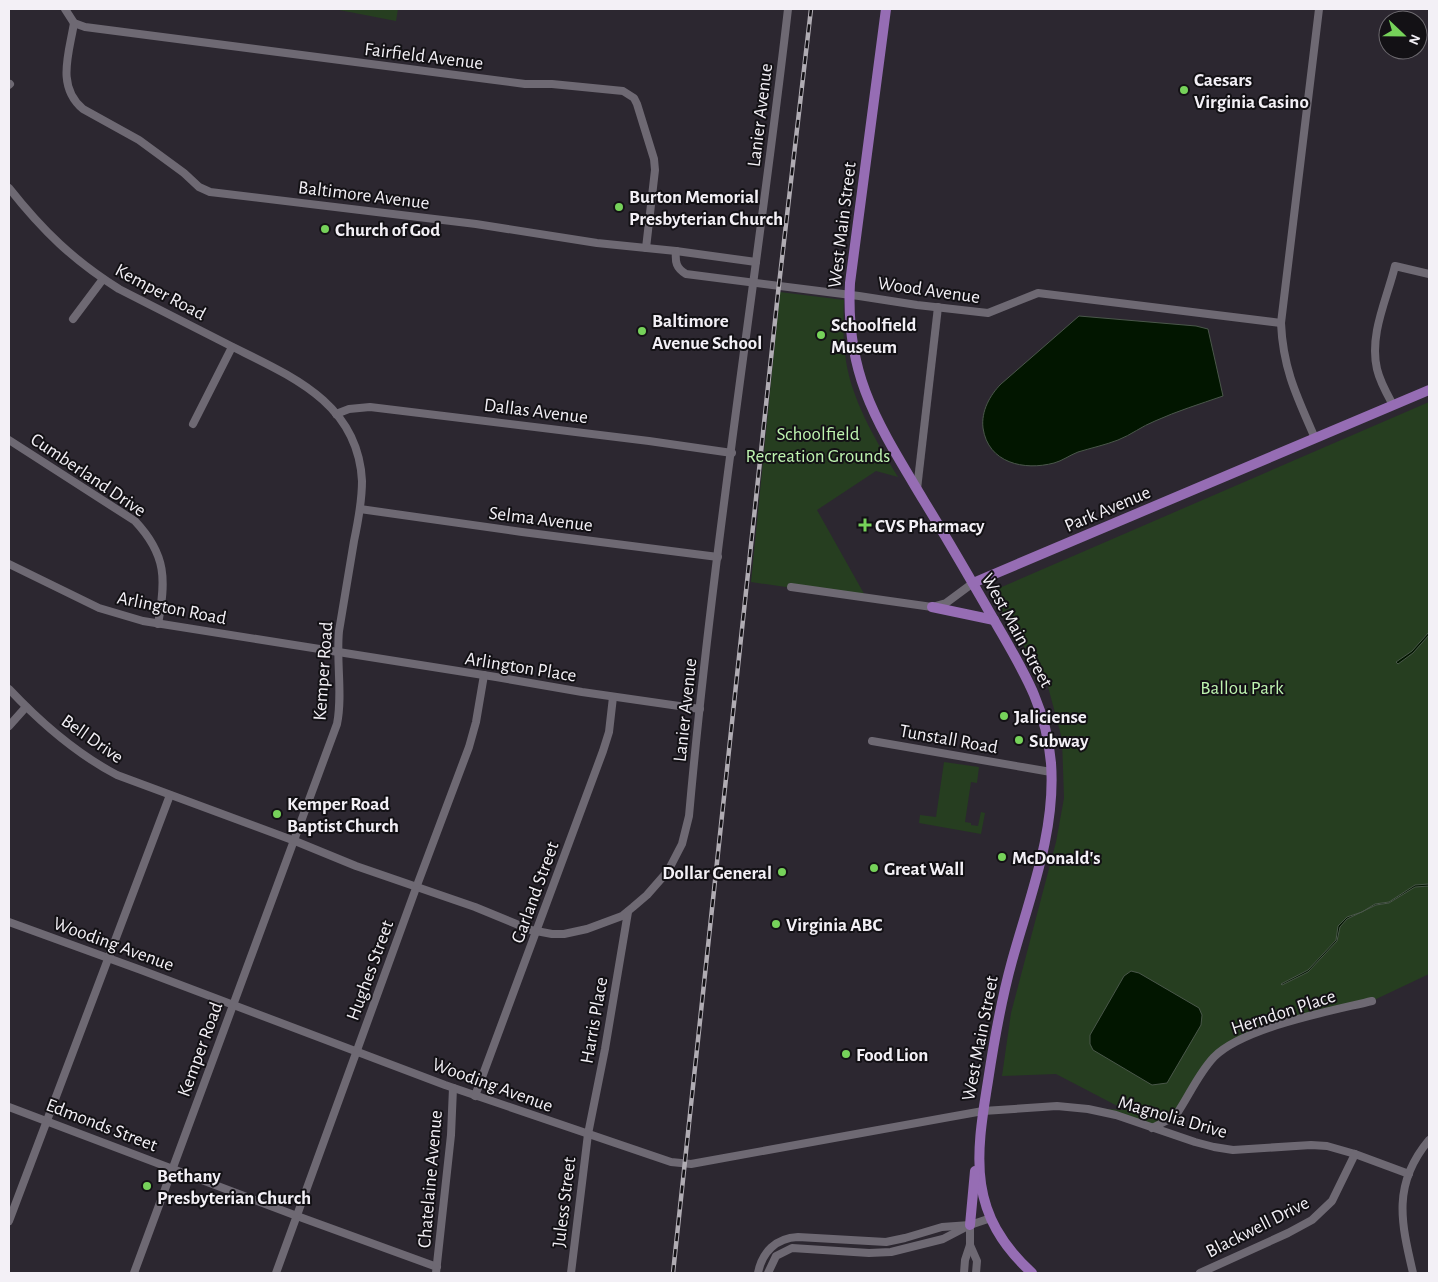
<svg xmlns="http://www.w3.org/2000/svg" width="1438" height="1282" viewBox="0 0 1438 1282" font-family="'Alegreya Sans',sans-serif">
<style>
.green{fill:#263e20}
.water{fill:#021600;stroke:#4a574a}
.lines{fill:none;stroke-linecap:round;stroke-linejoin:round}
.minor{stroke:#6e6973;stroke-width:8}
.major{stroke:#966db4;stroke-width:10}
.rail-casing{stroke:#b0acb3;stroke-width:4.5}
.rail{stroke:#131115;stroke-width:2.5;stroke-dasharray:8;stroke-linecap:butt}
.poi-dot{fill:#76d25a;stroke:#131115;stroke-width:2}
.labels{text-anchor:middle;stroke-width:4;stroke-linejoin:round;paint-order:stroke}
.street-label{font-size:19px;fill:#f3f0f6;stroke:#131115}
.poi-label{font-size:19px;font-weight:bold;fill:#f3f0f6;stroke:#131115;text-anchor:start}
.park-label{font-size:19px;fill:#bef3b0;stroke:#131115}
</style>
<rect width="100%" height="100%" fill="#2c2730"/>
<g class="green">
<polygon points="334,9 398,9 396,21"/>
<path d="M780,292L844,300C843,318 843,336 845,354C850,398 875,439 898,477L876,471L817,510L867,599L751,582Z"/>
<polygon points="1429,402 1429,974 1372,1001 1241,1039 1214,1057 1170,1119 1152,1128 1116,1115 1057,1106 1125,1110 1056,1074 1002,1076 1011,1013 1056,842 1064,798 1062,739 1047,683 990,592"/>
<polygon points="944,762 979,767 977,783 971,782 965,822 971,823 971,825 978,826 981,812 985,813 981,834 919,823 920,815 936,817"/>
</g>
<g class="water">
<path d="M1079,316L1196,326L1208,329L1223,396C1200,404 1177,411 1155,421C1142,426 1131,435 1118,440C1105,445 1091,448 1078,452C1070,455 1062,461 1054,463C1024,471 988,463 983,428C981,411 990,395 1001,384Z"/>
<polygon points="1429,632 1429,635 1413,653 1398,664 1396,662 1412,651"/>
<polygon points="1429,884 1429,886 1415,887 1389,903 1376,905 1347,919 1340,927 1337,941 1308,972 1282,985 1281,984 1308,970 1336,940 1338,926 1347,917 1362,912 1375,904 1389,902 1415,885"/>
<polygon points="1131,971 1139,973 1199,1008 1202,1015 1201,1025 1167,1083 1152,1085 1093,1050 1090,1044 1090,1035 1124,976"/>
</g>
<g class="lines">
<g class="minor">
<polyline points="65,9 74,23 85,27 525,84 552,84 623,91 634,98 637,104 654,159 655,170 646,248"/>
<path d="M74,23C69,54 56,86 83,109L139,140L184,173L199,187L210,192L476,224L597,243L676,251L756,262"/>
<polyline points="9,85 10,84"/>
<path d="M9,188C43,231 73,260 119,289C155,307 191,326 227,344C288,375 358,401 362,481C362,502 358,522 354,541C349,571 344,601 339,631C336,662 343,695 337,724L134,1273"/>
<path d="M676,251C675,262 676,268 686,274L859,296L917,305L988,313L1038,293L1281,323"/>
<polyline points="73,319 103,279"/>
<path d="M1393,405C1387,394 1380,382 1377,369C1369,334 1387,299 1395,266L1429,274"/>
<polyline points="336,414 349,409 370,407 649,441 732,453"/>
<polyline points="193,424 232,347"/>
<path d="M1315,438C1297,397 1283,369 1281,323L1319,9"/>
<path d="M9,440L135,521C167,555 166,580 158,624"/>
<polyline points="917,489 938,307"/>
<polyline points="360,509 522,532 718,557"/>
<polyline points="9,564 99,608 143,621 496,677 582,692 700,709"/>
<polyline points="791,587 932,607 946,603 973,583"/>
<path d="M9,689C41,723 75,753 117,775L295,841L356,866L475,907L531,930L552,934H564L587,929L622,916L633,907L647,895L668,871L682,844L689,816C713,546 757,278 788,9"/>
<polyline points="9,726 26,707"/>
<polyline points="872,741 1051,772"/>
<polyline points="9,922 141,970 445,1085 671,1162 691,1164 944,1118 983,1111 1057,1106 1088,1109 1116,1115 1195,1142 1214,1147 1233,1150 1311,1145 1327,1146 1355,1154 1409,1174"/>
<polyline points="475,1096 603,751 609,732 613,697"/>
<polyline points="9,1107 297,1216 437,1267"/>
<path d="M1152,1128L1170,1119L1176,1115C1189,1096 1198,1074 1214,1057C1244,1027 1331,1011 1372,1001"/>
<polyline points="9,1221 170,795"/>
<polyline points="970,1245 977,1261 976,1273"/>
<polyline points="276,1273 416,888 469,747 476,722 484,675"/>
<polyline points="436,1273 451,1135 453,1088"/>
<polyline points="571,1273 588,1134 605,1049 628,912"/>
<path d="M758,1273C762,1252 776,1238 798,1237L886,1242L905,1238L942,1227L970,1225"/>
<polyline points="768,1273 776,1256 792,1248 869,1253 891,1252 943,1239 966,1227"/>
<polyline points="964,1273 965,1260 970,1245 970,1225 991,1218"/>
<polyline points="1200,1273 1288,1233 1312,1220 1332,1201 1355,1154"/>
<path d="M1413,1273C1401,1222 1392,1184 1429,1140"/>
</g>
<g class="major">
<path d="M886,9L850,283C845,376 878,424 924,501C948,540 971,580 994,620C1022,669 1046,705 1051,763C1056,831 1030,896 1012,961C1001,1001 994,1041 988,1081C975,1160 968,1214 1032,1273"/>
<polyline points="973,583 1429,390"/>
<polyline points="932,607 994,620"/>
<polyline points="970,1225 975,1171"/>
</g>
<defs>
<polyline id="rail" points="673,1273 778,293 811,9"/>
</defs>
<use href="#rail" class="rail-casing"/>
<use href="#rail" class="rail"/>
</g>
<g class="poi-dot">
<circle cx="1184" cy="90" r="5"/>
<circle cx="619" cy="207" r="5"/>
<circle cx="325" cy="229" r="5"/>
<circle cx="642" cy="331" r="5"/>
<circle cx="821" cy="335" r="5"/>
<path d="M862.5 517.5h5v5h5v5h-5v5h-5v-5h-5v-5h5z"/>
<circle cx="1004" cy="716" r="5"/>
<circle cx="1019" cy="740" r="5"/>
<circle cx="277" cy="814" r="5"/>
<circle cx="1002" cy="857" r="5"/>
<circle cx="874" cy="868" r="5"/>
<circle cx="782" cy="872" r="5"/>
<circle cx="776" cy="924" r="5"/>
<circle cx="846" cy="1054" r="5"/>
<circle cx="147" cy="1186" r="5"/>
</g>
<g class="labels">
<g class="street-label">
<text transform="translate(424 55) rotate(7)" y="7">Fairfield Avenue</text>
<text transform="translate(759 115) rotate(-83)" y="7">Lanier Avenue</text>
<text transform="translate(364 194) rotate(7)" y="7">Baltimore Avenue</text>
<text transform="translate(841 225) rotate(-83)" y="7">West Main Street</text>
<text transform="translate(929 289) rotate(8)" y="7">Wood Avenue</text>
<text transform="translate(161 291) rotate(28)" y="7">Kemper Road</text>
<text transform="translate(536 410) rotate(7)" y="7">Dallas Avenue</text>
<text transform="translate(89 474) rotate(34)" y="7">Cumberland Drive</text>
<text transform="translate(1107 508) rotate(-23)" y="7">Park Avenue</text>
<text transform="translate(541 518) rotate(7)" y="7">Selma Avenue</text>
<text transform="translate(172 607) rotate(11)" y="7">Arlington Road</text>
<text transform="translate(1018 630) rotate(61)" y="7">West Main Street</text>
<text transform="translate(521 666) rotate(9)" y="7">Arlington Place</text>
<text transform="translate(322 671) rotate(-86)" y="7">Kemper Road</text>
<text transform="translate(684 710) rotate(-84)" y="7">Lanier Avenue</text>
<text transform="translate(93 738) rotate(35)" y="7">Bell Drive</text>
<text transform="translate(949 738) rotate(10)" y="7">Tunstall Road</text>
<text transform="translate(534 892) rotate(-70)" y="7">Garland Street</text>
<text transform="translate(114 943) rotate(20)" y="7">Wooding Avenue</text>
<text transform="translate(369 970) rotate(-70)" y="7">Hughes Street</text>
<text transform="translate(1283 1011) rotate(-18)" y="7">Herndon Place</text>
<text transform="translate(593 1020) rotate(-80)" y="7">Harris Place</text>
<text transform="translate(979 1038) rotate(-79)" y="7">West Main Street</text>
<text transform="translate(199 1049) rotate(-70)" y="7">Kemper Road</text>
<text transform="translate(493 1084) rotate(20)" y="7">Wooding Avenue</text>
<text transform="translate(1173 1116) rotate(16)" y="7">Magnolia Drive</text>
<text transform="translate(102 1124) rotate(21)" y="7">Edmonds Street</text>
<text transform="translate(429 1179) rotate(-85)" y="7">Chatelaine Avenue</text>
<text transform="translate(563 1202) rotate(-83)" y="7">Juless Street</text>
<text transform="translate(1257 1226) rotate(-27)" y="7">Blackwell Drive</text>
</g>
<g class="poi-label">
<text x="1194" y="86">Caesars<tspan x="1194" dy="22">Virginia Casino</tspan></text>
<text x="629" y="203">Burton Memorial<tspan x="629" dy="22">Presbyterian Church</tspan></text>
<text x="335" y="236">Church of God</text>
<text x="652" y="327">Baltimore<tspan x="652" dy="22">Avenue School</tspan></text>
<text x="831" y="331">Schoolfield<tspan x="831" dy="22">Museum</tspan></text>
<text x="875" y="532">CVS Pharmacy</text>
<text x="1014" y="723">Jaliciense</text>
<text x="1029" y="747">Subway</text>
<text x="287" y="810">Kemper Road<tspan x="287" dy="22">Baptist Church</tspan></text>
<text x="1012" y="864">McDonald's</text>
<text x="884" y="875">Great Wall</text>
<text x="772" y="879" text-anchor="end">Dollar General</text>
<text x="786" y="931">Virginia ABC</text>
<text x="856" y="1061">Food Lion</text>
<text x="157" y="1182">Bethany<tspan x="157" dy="22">Presbyterian Church</tspan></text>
</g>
<g class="park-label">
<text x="818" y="440">Schoolfield<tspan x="818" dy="22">Recreation Grounds</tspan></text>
<text x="1242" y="694">Ballou Park</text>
</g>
</g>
<rect width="1438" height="1282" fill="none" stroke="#f3f0f6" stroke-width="20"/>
<g transform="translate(1403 35) rotate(112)"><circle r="24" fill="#131115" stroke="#6d6a6f"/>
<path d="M0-4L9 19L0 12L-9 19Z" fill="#76d25a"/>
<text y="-8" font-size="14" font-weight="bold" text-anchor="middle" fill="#f3f0f6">N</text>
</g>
</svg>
